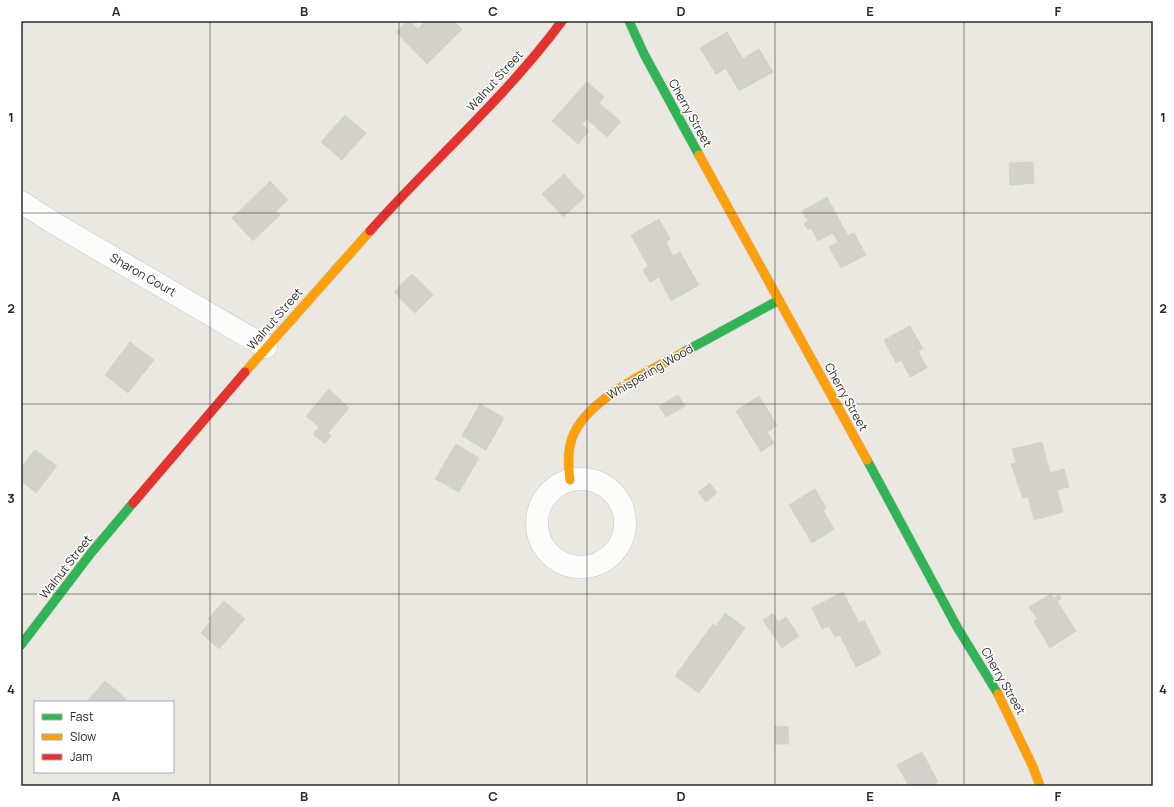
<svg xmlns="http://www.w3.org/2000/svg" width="1174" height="807" viewBox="0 0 1174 807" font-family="Manrope,sans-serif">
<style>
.building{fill:#d2d1cb;stroke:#d5d3cc}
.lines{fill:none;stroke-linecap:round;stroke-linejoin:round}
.street-casing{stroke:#c7c6c6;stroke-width:23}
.fast-casing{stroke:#c7c6c6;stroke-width:10}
.slow-casing{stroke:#c7c6c6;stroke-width:10}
.jam-casing{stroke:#c7c6c6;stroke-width:10}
.street{stroke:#fcfcfa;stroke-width:22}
.fast{stroke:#30b455;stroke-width:9}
.slow{stroke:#ff9f0a;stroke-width:9}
.jam{stroke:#e5322d;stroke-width:9}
.grid{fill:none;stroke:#2b2b2b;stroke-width:1;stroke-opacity:0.55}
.labels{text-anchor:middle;stroke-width:3;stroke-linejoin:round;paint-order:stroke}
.street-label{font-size:12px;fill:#2b2b2b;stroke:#fff}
.neatline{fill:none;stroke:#2b2b2b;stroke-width:1.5}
.grid-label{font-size:13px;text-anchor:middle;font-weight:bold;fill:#2b2b2b}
</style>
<rect width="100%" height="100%" fill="#eae8e0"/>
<g class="building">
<polygon points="407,21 410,21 418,29 425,21 454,21 462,29 427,64 396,32"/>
<polygon points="727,32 743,59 759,49 773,72 739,91 726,68 716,74 700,48"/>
<polygon points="587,82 604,97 599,103 621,122 607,137 587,119 582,124 589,131 578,144 552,121"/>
<polygon points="345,115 366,133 342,160 321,142"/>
<polygon points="1033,162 1034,183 1010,185 1009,163"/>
<polygon points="564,174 585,197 563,217 542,194"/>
<polygon points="270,181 288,200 276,211 280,215 253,241 232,218"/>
<polygon points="827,197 848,236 854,233 866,255 841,268 829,247 838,242 833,233 818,241 811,228 808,230 804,224 808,221 802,211"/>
<polygon points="659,219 670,239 666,242 673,256 680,252 699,285 671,301 659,277 650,282 643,270 648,266 631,235"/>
<polygon points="412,274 433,295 415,313 394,292"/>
<polygon points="910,326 923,349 918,351 927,368 910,377 901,360 896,363 884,340"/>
<polygon points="130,342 154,360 128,393 105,375"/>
<polygon points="329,389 349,408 328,433 331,436 325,444 313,434 319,427 306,416"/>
<polygon points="678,395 685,406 666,417 659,406"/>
<polygon points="759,396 777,425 767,432 774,443 761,452 736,411"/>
<polygon points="480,404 504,418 486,450 462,436"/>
<polygon points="1042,442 1050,473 1064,469 1069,487 1057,490 1063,512 1034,520 1028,497 1023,498 1011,464 1016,463 1012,449"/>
<polygon points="456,444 479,458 459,492 435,479"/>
<polygon points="35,450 57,466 36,493 21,481 21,468"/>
<polygon points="710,483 717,493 706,502 698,492"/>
<polygon points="815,489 826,508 823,510 834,529 812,543 789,505"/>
<polygon points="843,592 859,623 864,620 881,654 856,667 840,635 835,637 829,626 822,629 812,608"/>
<polygon points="1051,594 1054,598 1059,594 1061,599 1057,601 1076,631 1050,648 1034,621 1037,619 1029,607"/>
<polygon points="224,601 245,619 219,649 201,633 211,621 208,619"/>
<polygon points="725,613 745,628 699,693 675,676 713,624 716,626"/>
<polygon points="773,614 778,622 786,617 799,636 782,648 763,620"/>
<polygon points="105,681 126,699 124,702 86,702"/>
<polygon points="775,726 788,727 789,744 775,744"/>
<polygon points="922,752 938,782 931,786 909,786 897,765"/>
</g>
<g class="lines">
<defs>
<g id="street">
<polyline points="21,202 57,225 266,347"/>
<circle cx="581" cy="523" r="44"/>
</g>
<g id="fast">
<polyline points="629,21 644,54 699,155"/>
<polyline points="684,352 779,300"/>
<polyline points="867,460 957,627 998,694"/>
<polyline points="21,645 91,553 133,503"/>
</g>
<g id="slow">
<polyline points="699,155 867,460"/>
<polyline points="245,372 370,231"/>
<path d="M570,480C568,466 567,452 572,438C586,399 650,371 684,352"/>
<polyline points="998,694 1033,767 1040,786"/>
</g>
<g id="jam">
<path d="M370,231C433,160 506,97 562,21"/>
<polyline points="133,503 245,372"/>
</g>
</defs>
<use href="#street" class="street-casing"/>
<use href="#fast" class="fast-casing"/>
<use href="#slow" class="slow-casing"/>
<use href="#jam" class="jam-casing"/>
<use href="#street" class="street"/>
<use href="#fast" class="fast"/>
<use href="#slow" class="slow"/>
<use href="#jam" class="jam"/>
</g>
<path class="grid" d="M210,21V786M399,21V786M587,21V786M775,21V786M964,21V786M21,213H1153M21,404H1153M21,594H1153"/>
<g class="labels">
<g class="street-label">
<text transform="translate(495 81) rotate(-48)" y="4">Walnut Street</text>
<text transform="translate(690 113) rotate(61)" y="4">Cherry Street</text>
<text transform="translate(143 275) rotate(30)" y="4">Sharon Court</text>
<text transform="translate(275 319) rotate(-49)" y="4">Walnut Street</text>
<text transform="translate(650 372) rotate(-30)" y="4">Whispering Wood</text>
<text transform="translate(846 397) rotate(61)" y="4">Cherry Street</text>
<text transform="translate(66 567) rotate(-52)" y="4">Walnut Street</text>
<text transform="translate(1003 681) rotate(60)" y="4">Cherry Street</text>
</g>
</g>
<rect width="1174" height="807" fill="none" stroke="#ffffff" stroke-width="44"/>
<rect x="34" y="701" width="140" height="72" fill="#ffffff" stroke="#aaaaaa"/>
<rect x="42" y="714" width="20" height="6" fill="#30b455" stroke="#aaaaaa"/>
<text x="70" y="721" font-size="12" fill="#2b2b2b">Fast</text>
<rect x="42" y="734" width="20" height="6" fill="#ff9f0a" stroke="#aaaaaa"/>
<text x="70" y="741" font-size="12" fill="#2b2b2b">Slow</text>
<rect x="42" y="754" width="20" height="6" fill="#e5322d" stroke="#aaaaaa"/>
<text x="70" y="761" font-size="12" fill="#2b2b2b">Jam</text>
<rect x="22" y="22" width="1130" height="763" class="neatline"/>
<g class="grid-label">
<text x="116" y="16">A</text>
<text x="304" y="16">B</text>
<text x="493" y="16">C</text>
<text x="681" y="16">D</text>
<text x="870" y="16">E</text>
<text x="1058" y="16">F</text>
<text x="11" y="122">1</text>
<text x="1163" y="122">1</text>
<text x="11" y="313">2</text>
<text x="1163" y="313">2</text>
<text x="11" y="503">3</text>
<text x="1163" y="503">3</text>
<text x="11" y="694">4</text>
<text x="1163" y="694">4</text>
<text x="116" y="801">A</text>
<text x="304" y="801">B</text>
<text x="493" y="801">C</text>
<text x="681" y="801">D</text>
<text x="870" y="801">E</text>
<text x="1058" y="801">F</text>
</g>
</svg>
